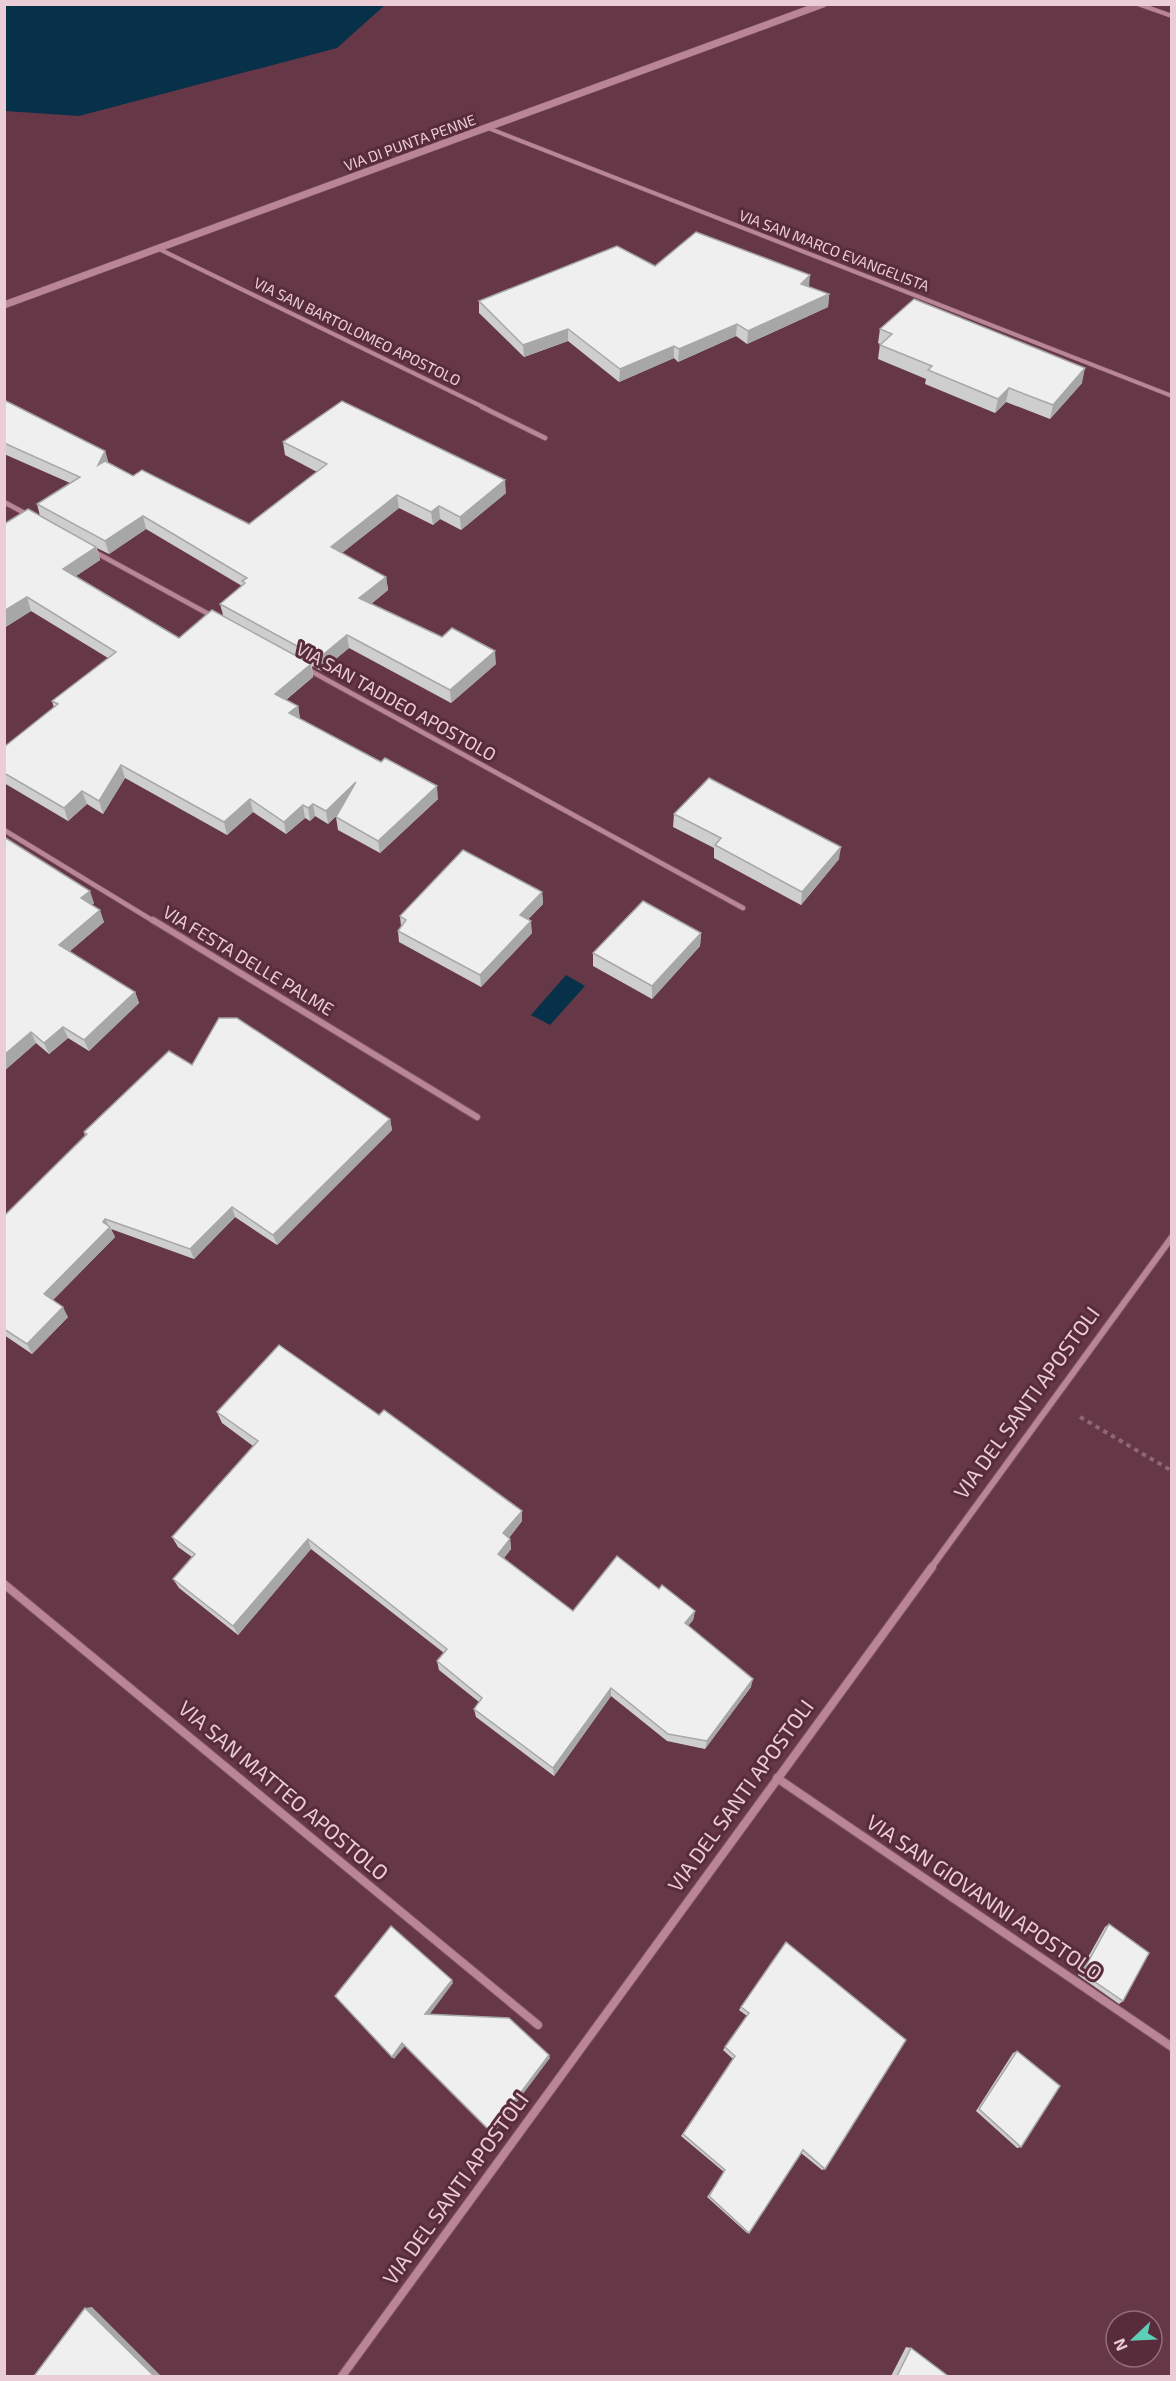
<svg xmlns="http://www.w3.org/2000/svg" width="1176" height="2381" viewBox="0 0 1176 2381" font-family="'Exo 2',sans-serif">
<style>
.water{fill:#073148}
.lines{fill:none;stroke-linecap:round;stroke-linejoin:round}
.minor-far3-casing{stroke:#7c5563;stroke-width:5}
.minor-far2-casing{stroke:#7c5563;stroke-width:6}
.minor-far1-casing{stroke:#7c5563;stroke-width:8}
.minor-casing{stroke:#7c5563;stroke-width:10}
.tertiary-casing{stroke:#7c5563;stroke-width:8}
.path{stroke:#8f6774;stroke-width:4;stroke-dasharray:4.5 4.5;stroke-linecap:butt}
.minor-far3{stroke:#ba8596;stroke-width:4}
.minor-far2{stroke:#ba8596;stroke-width:4.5}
.minor-far1{stroke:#ba8596;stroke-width:6}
.minor{stroke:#ba8596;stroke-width:8}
.tertiary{stroke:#ba8596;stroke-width:7}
.wall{fill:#cecece;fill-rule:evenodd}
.shaded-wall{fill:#a7a7a7}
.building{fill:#efefef;stroke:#a7a7a7;stroke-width:1.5}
.labels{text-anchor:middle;stroke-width:6;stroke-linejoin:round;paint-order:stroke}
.far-street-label{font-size:15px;fill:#eacdd6;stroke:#592c3c}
.street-label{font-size:18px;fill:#eacdd6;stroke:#592c3c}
.near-street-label{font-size:21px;fill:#eacdd6;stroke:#592c3c}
</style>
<rect width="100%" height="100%" fill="#653747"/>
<g class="water">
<polygon points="4,5 5,4 385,5 337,48 79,116 5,111"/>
<polygon points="566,975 585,986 550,1025 531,1015"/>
</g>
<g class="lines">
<defs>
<g id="minor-far3">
<polyline points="1138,4 1172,16"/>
<polyline points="488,128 1172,396"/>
<polyline points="159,249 485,408"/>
</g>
<g id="minor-far2">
<polyline points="482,407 545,438"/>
<polyline points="4,502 30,516"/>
<polyline points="91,550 214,617"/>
<polyline points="307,669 743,908"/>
<polyline points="4,830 155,922"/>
</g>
<g id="minor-far1">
<polyline points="153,920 477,1117"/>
<polyline points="931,1568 1172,1237"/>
</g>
<g id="minor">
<polyline points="4,1584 538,2025"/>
<polyline points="777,1778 1172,2047"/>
<polyline points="342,2376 932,1567"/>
</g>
<polyline id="tertiary" points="4,305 823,4"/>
</defs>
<use href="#minor-far3" class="minor-far3-casing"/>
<use href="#minor-far2" class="minor-far2-casing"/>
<use href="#minor-far1" class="minor-far1-casing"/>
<use href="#minor" class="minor-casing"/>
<use href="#tertiary" class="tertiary-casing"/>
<polyline class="path" points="1080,1417 1172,1471"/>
<use href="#minor-far3" class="minor-far3"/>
<use href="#minor-far2" class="minor-far2"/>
<use href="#minor-far1" class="minor-far1"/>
<use href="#minor" class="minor"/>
<use href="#tertiary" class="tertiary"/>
</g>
<g class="wall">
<polygon points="655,266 809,287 829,294 828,307 747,344 736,336 678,362 674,358 619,382 568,341 524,357 479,313 479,301"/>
<polygon points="880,329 1082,383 1050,419 1006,402 995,413 925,384 926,379 878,359 880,344 878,343"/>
<path d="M4,400L105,451L108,462L133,476L249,524L317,472L285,455L283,442L506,493L461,530L440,519L433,525L399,508L342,553L386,577L388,590L371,604L496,664L451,703L349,648L321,671L312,666L313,677L286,700L298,706L300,719L438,799L380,853L338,830L336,817L337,815L328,824L315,816L310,821L305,818L286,834L253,812L227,835L125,778L103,814L87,804L68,821L4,783V747L54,708L52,701L108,658L31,611L4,628L40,516L37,504L70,483L4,454ZM146,529L242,586L220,604L223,615L179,638L76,576L100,560L97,548L109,554Z"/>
<polygon points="674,814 839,859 801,905 714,858 714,848 673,827"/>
<polygon points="4,837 94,903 92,905 104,922 69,952 135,992 139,1003 89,1051 68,1038 49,1054 36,1043 4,1071"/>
<polygon points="542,892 543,904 528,919 532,933 481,987 399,942 398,931 401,926 400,916"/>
<polygon points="701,933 700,946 652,999 593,966 593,953"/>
<polygon points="192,1065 390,1119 392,1130 277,1245 235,1217 194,1259 111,1229 115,1237 53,1300 68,1317 32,1354 4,1335 4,1216 85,1136 84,1132"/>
<polygon points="217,1412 379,1415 522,1511 522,1521 509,1538 510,1539 511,1549 504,1558 573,1611 659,1589 695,1611 693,1620 688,1626 751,1687 705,1749 667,1741 611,1696 554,1776 476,1717 474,1709 479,1702 439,1670 437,1661 444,1653 311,1549 238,1635 179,1588 173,1579 192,1557 178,1547 172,1537 253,1446 222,1423"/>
<polygon points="1109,1924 1123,2001 1119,2004 1078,1975 1105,1927"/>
<polygon points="786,1942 825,2169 822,2170 801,2153 749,2233 747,2233 707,2197 724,2172 681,2136 733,2059 723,2050 747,2016 739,2010"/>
<polygon points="1017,2051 1021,2147 1017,2148 976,2111 1013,2053"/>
<polygon points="906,2347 911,2348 948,2376 891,2376"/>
</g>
<g class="shaded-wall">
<polygon points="810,275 809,288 801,284"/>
<polygon points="829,294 828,307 747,344 748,331"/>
<polygon points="737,324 736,336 678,362 679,349"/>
<polygon points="568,329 568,341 524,357 523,345"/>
<polygon points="674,346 674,358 619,382 620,369"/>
<polygon points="1085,368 1082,383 1050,419 1053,405"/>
<polygon points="1009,388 1006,402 995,413 998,399"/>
<polygon points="105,451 109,464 98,465"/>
<polygon points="505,480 506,493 461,530 460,517"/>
<polygon points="397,495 399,508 333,560 331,547"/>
<polygon points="439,506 440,519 433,525 431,512"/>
<polygon points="143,516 146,529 109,554 105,541"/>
<polygon points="96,547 100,560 67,582 63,569"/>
<polygon points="386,577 388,590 361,611 359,598"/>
<polygon points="27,597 31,611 4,628 4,611"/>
<polygon points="347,635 349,648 321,671 319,658"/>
<polygon points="495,651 496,664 451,703 450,690"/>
<polygon points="311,664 313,677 277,707 275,694"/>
<polygon points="298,706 300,719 291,727 289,713"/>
<polygon points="121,765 125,778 103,814 99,801"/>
<polygon points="356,782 358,795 328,824 326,811"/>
<polygon points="437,786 438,799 380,853 378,841"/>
<polygon points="82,791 87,804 68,821 64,808"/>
<polygon points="250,799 253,812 227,835 224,822"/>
<polygon points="313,804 315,816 310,821 308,808"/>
<polygon points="303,805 305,818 286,834 284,822"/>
<polygon points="841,847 839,859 801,905 802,892"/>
<polygon points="90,891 94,903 85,910 81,898"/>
<polygon points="542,892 543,904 521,927 520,915"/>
<polygon points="100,910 104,922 63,957 59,945"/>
<polygon points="531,921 532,933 481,987 480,975"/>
<polygon points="701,933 700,946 652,999 652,986"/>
<polygon points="135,992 139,1003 89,1051 84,1040"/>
<polygon points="63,1027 68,1038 49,1054 44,1043"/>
<polygon points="31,1032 36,1043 4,1071 4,1055"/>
<polygon points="390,1119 392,1130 277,1245 273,1235"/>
<polygon points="232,1207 235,1217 194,1259 190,1249"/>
<polygon points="105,1219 115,1237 49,1304 44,1294 103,1222"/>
<polygon points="63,1307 68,1317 32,1354 27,1344"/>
<polygon points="522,1511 522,1521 505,1543 503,1533"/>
<polygon points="308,1539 311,1549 238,1635 233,1626"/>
<polygon points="510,1539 511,1549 499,1564 498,1554"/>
<polygon points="695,1611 693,1620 683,1632 685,1623"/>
<polygon points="753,1679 751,1687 705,1749 707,1741"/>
<polygon points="611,1688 611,1696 554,1776 553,1768"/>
<polygon points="452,1980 453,1983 427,2018 425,2014"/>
<polygon points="402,2043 405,2046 394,2059 392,2057"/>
<polygon points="549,2055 550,2058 493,2134 491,2132"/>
<polygon points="92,2307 161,2376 154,2376 85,2308"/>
</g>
<g class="building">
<polygon points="696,232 810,275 801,284 829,294 748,331 737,324 679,349 674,346 620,369 568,329 523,345 479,301 617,246 655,266"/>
<polygon points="914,299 1085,368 1053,405 1009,388 998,399 928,370 932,366 880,345 892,334 880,329"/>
<polygon points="4,400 105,451 98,465 105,461 133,476 142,470 249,524 327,464 283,442 342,401 505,480 460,517 439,506 431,512 397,495 331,547 386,577 359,598 442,637 452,628 495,651 450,690 347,635 319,658 220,604 245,583 242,581 247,578 143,516 105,541 37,504 80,477 4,443"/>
<polygon points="28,509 96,547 63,569 179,638 212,610 311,664 275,694 298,706 289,713 381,762 385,758 437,786 378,841 336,817 356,782 326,811 313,804 308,808 303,805 284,822 250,799 224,822 121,765 99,801 82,791 64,808 4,773 4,747 58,704 52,701 116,652 27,597 4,611 4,524"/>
<polygon points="709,778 841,847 802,892 715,845 721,838 674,814"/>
<polygon points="4,837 90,891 81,898 100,910 59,945 135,992 84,1040 63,1027 44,1043 31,1032 4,1055"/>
<polygon points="463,850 542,892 520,915 531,921 480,975 398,931 406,920 400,916"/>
<polygon points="643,901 701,933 652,986 593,953"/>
<polygon points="219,1018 237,1018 390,1119 273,1235 232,1207 190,1249 105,1219 103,1222 110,1227 44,1294 63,1307 27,1344 4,1329 4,1216 87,1134 84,1132 169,1051 192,1065"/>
<polygon points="279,1345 379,1415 384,1410 522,1511 503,1533 510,1539 498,1554 573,1611 617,1556 659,1589 662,1585 695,1611 685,1623 753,1679 707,1741 668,1734 611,1688 553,1768 474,1709 482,1698 437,1661 447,1649 308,1539 233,1626 173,1579 195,1554 172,1537 258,1441 217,1412"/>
<polygon points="1109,1924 1149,1953 1123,2001 1082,1973"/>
<polygon points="391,1926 452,1980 425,2014 509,2018 549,2055 491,2132 402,2043 392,2057 335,1996"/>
<polygon points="786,1942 906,2040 825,2169 803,2150 749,2233 709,2196 725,2170 683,2134 735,2056 725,2047 749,2013 741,2007"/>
<polygon points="1017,2051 1060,2086 1021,2147 979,2109"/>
<polygon points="85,2308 154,2376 34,2376"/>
<polygon points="911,2348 948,2376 897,2376"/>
</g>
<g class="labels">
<g class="far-street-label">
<text transform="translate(410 143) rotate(-20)" y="5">VIA DI PUNTA PENNE</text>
<text transform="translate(834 251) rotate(21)" y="5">VIA SAN MARCO EVANGELISTA</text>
<text transform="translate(357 332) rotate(26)" y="5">VIA SAN BARTOLOMEO APOSTOLO</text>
</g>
<g class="street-label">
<text transform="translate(396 702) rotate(29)" y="6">VIA SAN TADDEO APOSTOLO</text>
<text transform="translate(248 961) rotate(31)" y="6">VIA FESTA DELLE PALME</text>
</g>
<g class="near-street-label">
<text transform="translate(1027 1403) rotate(-54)" y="7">VIA DEL SANTI APOSTOLI</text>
<text transform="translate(283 1791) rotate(40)" y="7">VIA SAN MATTEO APOSTOLO</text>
<text transform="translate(741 1796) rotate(-54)" y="7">VIA DEL SANTI APOSTOLI</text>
<text transform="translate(984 1898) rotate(34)" y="7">VIA SAN GIOVANNI APOSTOLO</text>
<text transform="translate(456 2189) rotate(-54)" y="7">VIA DEL SANTI APOSTOLI</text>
</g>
</g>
<rect width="1176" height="2381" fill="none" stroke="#eacdd6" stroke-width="12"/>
<g transform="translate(1134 2339) rotate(247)"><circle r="28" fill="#592c3c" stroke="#936c7a" stroke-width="1.5"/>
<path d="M0-4.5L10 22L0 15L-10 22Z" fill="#5eceb7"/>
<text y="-9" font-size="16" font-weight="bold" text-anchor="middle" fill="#eacdd6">N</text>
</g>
</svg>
